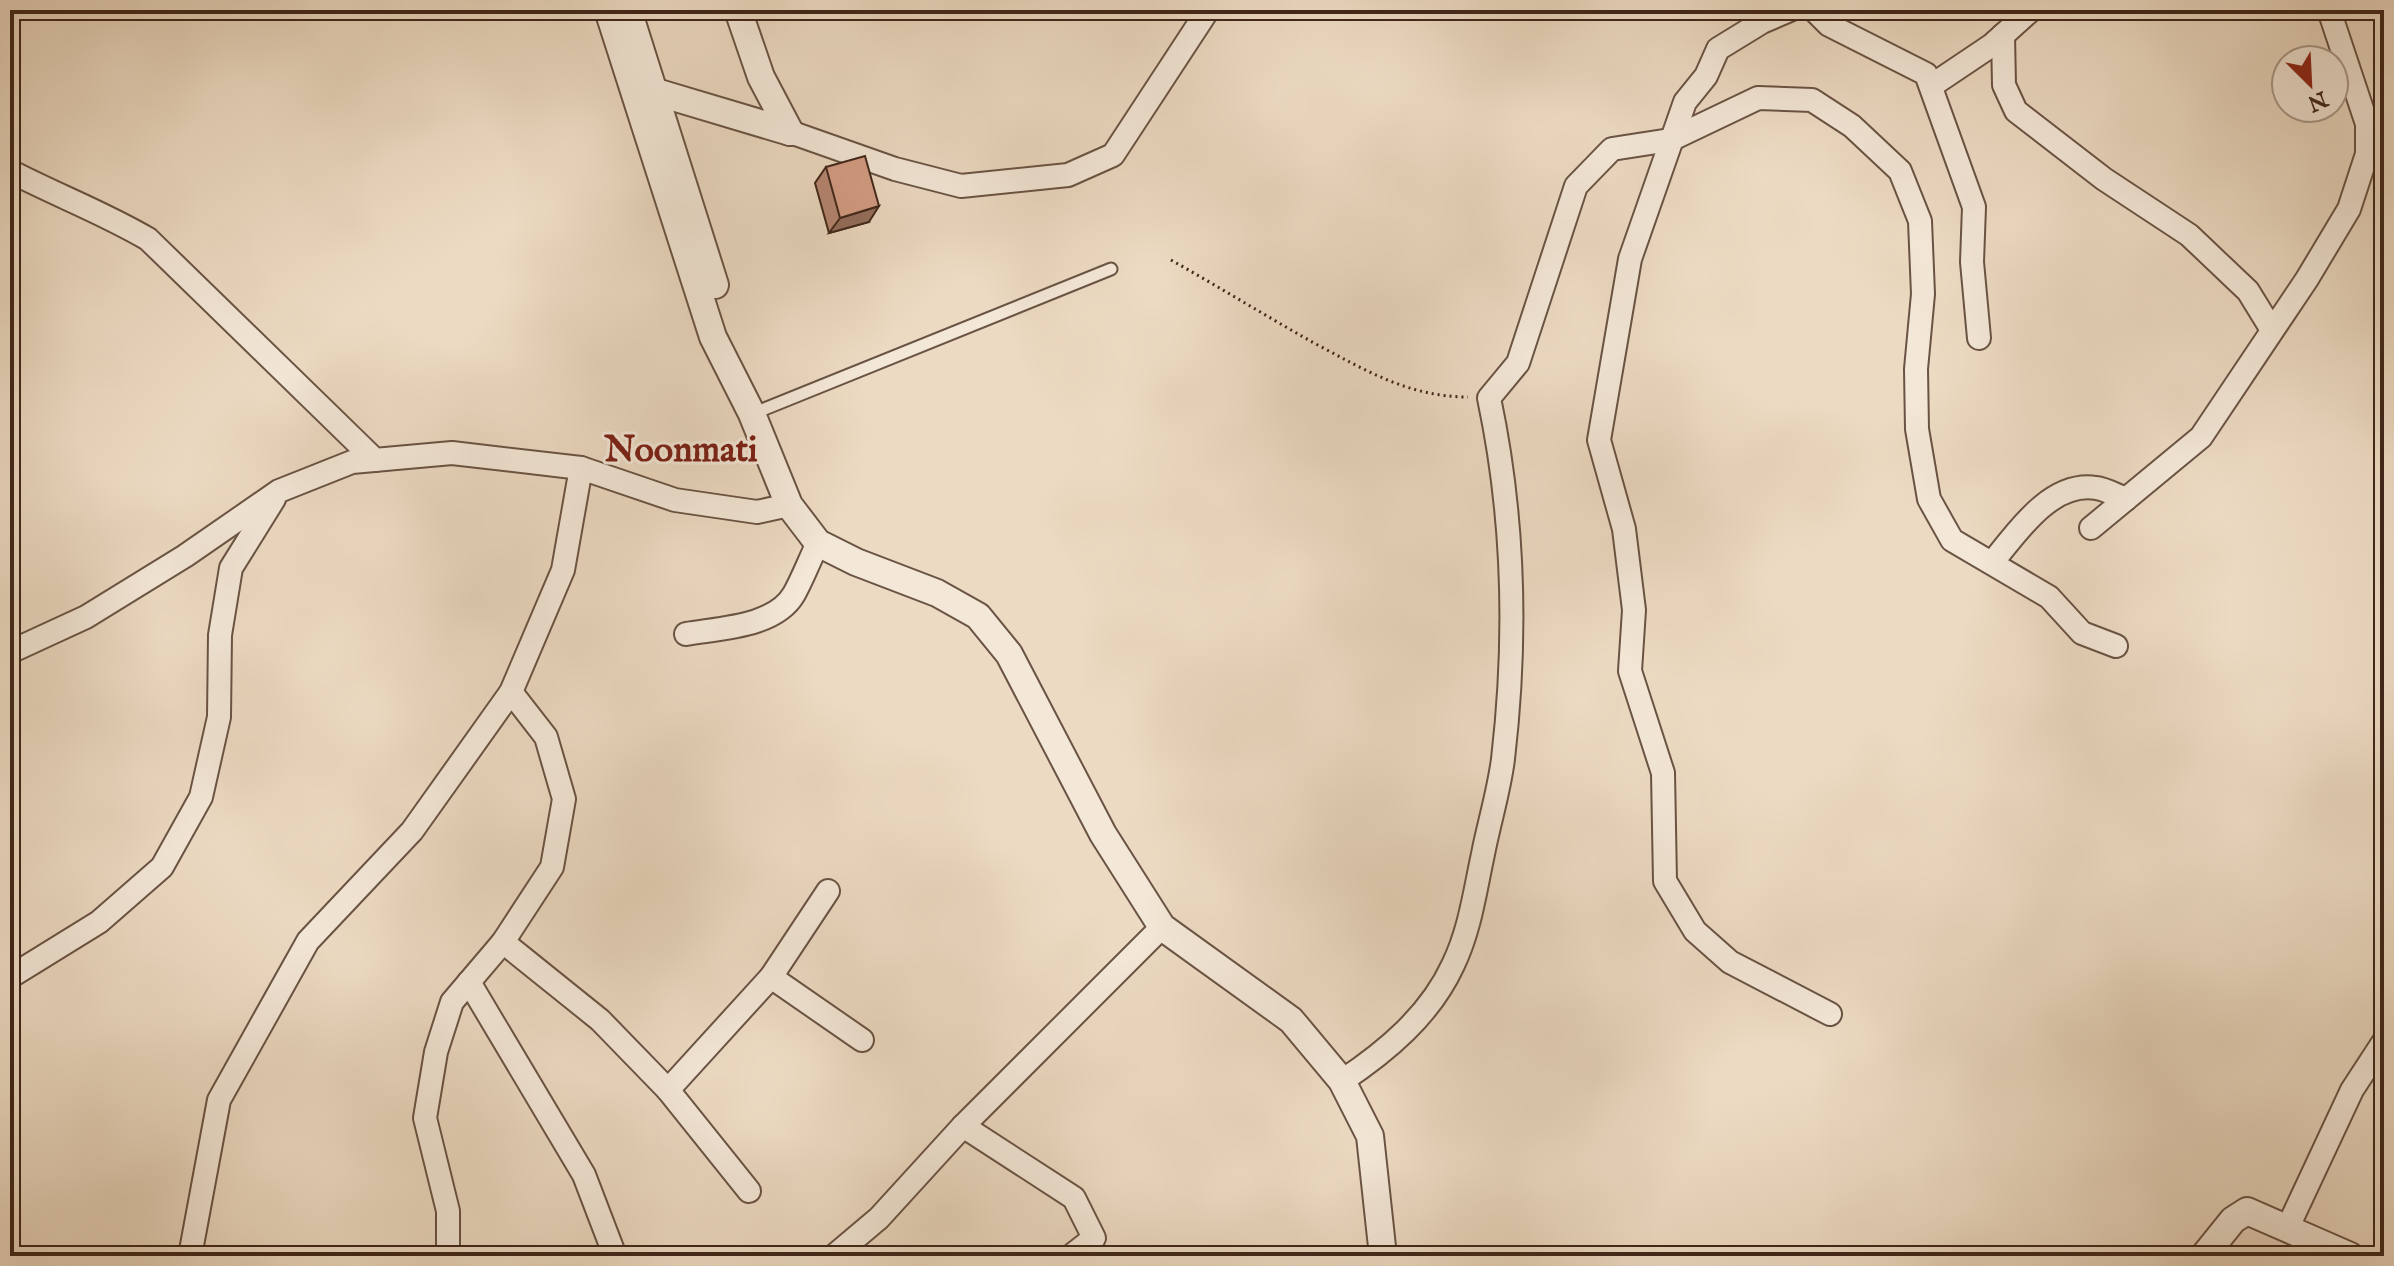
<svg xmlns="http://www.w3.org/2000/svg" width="2394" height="1266" viewBox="0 0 2394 1266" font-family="'IM FELL English',serif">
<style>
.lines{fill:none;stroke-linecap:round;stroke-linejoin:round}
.service-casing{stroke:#6a5344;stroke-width:15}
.minor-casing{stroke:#6a5344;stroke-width:26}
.tertiary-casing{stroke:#6a5344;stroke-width:30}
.path{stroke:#3f261a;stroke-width:3;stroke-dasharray:2 4;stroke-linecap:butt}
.service{stroke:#f3e7d7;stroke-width:11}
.minor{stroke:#f3e7d7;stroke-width:22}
.tertiary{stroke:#f3e7d7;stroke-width:26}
.wall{fill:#b68672;stroke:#3f261a;stroke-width:2}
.shaded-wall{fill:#946d5c;stroke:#3f261a;stroke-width:2}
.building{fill:#d49c84;stroke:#3f261a;stroke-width:2}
.labels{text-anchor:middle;stroke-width:6;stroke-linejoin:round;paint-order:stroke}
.district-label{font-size:36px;font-weight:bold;fill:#7a1f14;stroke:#f3e7d7}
</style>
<rect width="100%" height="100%" fill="#ecdac2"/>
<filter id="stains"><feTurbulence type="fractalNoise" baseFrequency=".0025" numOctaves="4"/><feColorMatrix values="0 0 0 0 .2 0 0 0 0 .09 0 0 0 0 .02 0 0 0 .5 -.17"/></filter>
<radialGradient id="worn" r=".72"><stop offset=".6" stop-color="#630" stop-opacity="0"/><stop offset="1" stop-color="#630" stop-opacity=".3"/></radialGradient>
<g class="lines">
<defs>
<polyline id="service" points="752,414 1111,269"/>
<g id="minor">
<polyline points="1790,10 1762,22 1718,49 1706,76 1685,102 1630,259 1599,440 1624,529 1634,610 1630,671 1663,773 1665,881 1695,931 1730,962 1830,1014"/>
<polyline points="1814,10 1829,25 1926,74 1974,207 1972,262 1979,338"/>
<polyline points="2003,35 2004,85 2016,111 2104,179 2189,235 2248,291 2272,330"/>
<polyline points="1931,86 1992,45 2031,10"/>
<polyline points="790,132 895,169 961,186 1068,175 1113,155 1208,10"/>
<path d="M10,171C56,195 104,213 148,239L375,460"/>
<polyline points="2091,528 2201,437 2307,279 2349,209 2367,154 2367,124 2329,10"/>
<path d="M1992,563C2017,532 2051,481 2096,488C2106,489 2117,496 2126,499"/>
<path d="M686,634C720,628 775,627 794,594C803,578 810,559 818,543"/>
<polyline points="10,652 86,617 185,556 279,491 352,462 452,453 581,468 675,500 757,512 789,505"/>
<polyline points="503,942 600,1020 668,1090 749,1191"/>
<polyline points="10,977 99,922 162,867 201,797 219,717 220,635 231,568 274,499"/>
<polyline points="771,977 862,1040"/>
<polyline points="469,982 584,1175 615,1256"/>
<path d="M1342,1081C1387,1051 1430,1015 1453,965C1470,930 1475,891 1483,854C1489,823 1499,791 1503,759C1517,639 1514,516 1489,398L1518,363L1576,186L1612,149L1670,140L1758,98L1812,100L1852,126L1900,171L1920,221L1923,294L1916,369L1917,429L1929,499L1952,540L2049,597L2082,633L2116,646"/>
<polyline points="668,1090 771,977 828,891"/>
<polyline points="963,1126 1074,1198 1094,1238 1071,1256"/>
<polyline points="2287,1229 2352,1090 2384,1041"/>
<polyline points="190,1256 219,1100 308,941 412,831 511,692 563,570 581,468"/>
<polyline points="448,1256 448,1211 425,1118 436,1052 452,1002 503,942 552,867 564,799 546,737 511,692"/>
<polyline points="834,1256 879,1218 963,1126 1162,927"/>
</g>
<g id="tertiary">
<polyline points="608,10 713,337 752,414 789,505 818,543 856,562 937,593 978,616 1009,654 1103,834 1162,927 1291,1020 1342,1081 1370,1136 1383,1256"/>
<polyline points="628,10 715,285"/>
<polyline points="738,10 761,77 790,132"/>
<polyline points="656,92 790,132"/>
<polyline points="2204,1256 2233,1220 2247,1211 2350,1256"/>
</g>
</defs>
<use href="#service" class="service-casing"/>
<use href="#minor" class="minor-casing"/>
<use href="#tertiary" class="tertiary-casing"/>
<path class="path" d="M1171,260C1219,287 1266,316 1314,343C1365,370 1409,397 1468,397"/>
<use href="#service" class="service"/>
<use href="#minor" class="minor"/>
<use href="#tertiary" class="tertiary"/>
</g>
<polygon class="wall" points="826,167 869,222 829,233 815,183"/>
<polygon class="shaded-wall" points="879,206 869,222 829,233 840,218"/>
<polygon class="building" points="865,156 879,206 840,218 826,167"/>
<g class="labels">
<g class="district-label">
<text x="681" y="461">Noonmati</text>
</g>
</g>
<rect width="2394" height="1266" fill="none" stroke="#ecdac2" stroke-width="40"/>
<rect x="12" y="12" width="2370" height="1242" fill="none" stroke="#3f261a" stroke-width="4"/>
<rect x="20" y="20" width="2354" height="1226" fill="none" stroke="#3f261a" stroke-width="2"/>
<g transform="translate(2310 84) rotate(156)"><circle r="38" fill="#f3e7d7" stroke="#ab9a8b" stroke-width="2"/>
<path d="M0-6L14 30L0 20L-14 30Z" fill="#8f2418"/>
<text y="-12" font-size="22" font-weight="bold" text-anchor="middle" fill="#3f261a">N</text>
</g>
<rect width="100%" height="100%" filter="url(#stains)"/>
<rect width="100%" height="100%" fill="url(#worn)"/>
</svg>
